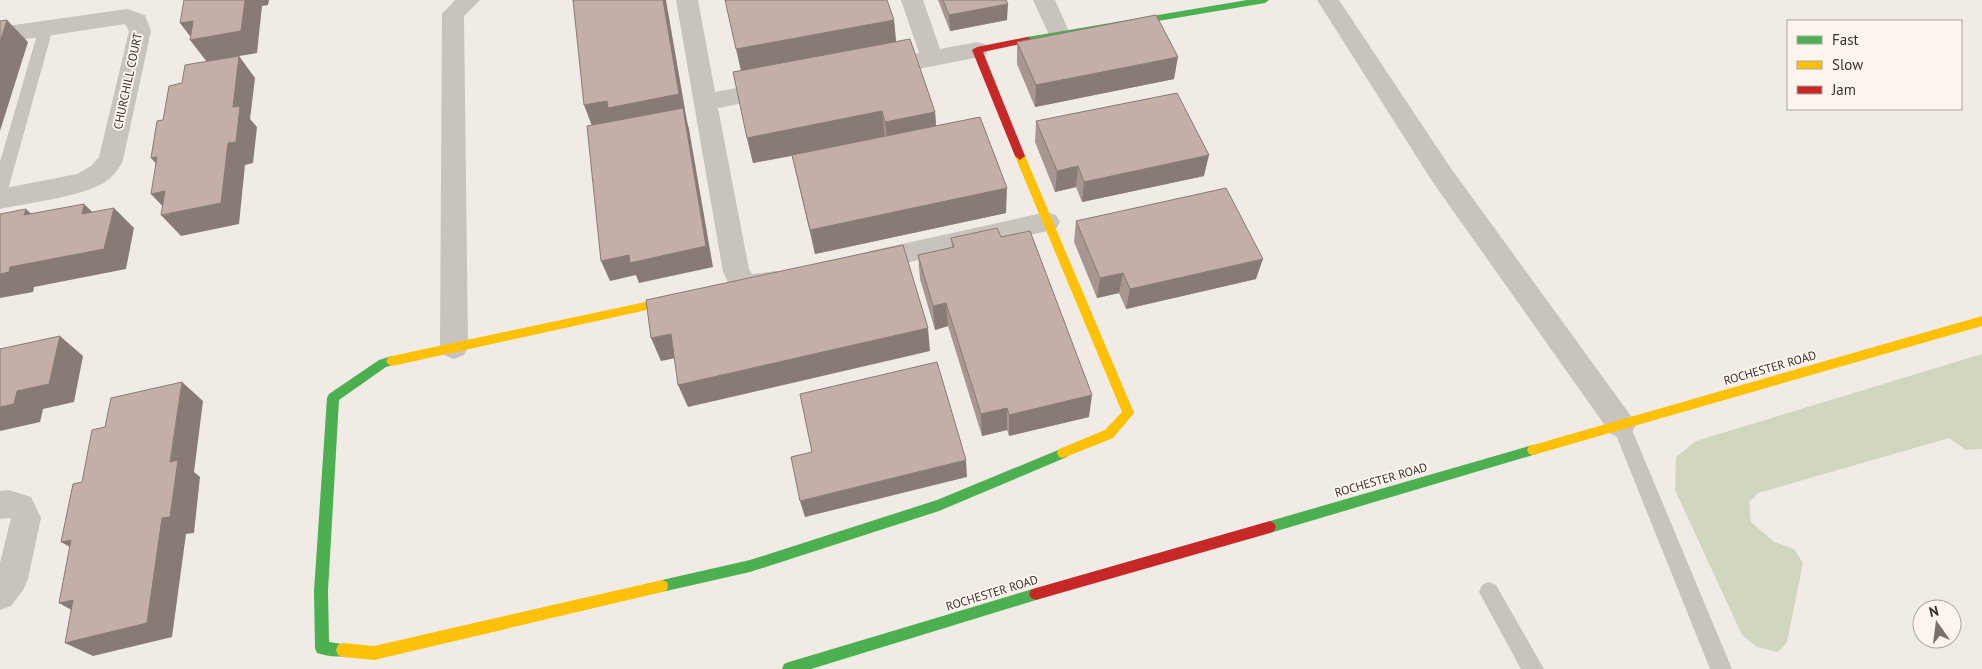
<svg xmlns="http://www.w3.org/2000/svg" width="1982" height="669" viewBox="0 0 1982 669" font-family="'PT Sans',sans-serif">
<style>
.green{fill:#d1d6bf}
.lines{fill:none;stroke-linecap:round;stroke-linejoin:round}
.lane{fill:#c9c3be;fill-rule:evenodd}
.street{fill:#c9c3be;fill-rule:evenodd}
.fast{fill:#4caf50;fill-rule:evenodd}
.slow{fill:#ffc107;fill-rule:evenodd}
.jam{fill:#c62828;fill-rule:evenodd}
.wall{fill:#a89690}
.shaded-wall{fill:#887a75}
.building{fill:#c3afa7;stroke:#887a75}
.labels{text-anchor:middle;stroke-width:4;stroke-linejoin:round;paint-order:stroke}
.street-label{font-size:12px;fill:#3b302b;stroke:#fbf5ee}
</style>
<rect width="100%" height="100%" fill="#f0ebe5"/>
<polygon class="green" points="1982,354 1982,449 1966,450 1949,438 1758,493 1749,502 1751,522 1774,542 1794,549 1803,563 1787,642 1778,652 1757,647 1742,635 1675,490 1676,457 1696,441"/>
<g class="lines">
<g class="lane">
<polygon points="46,23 51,25 53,28 8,190 6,194 0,196 0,162 39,28 41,25"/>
<polygon points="1621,417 1628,419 1630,425 1732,669 1710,669 1612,425 1614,419"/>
<polygon points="1489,582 1496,585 1544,669 1521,669 1479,592 1482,585"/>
</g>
<g class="street">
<polygon points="455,0 480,0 464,16 468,347 464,355 454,359 444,355 440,347 442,14"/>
<path d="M676,0H698L715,92L774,81L782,83L786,89L782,95L774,97L718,108L749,269L752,274L777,271L786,274L790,282L786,290C776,293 745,299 735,292C730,288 726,278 723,272Z"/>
<polygon points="901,0 923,0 940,49 977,42 985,44 988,50 985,56 882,76 874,74 870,68 874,62 919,53"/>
<polygon points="1033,0 1055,0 1070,34 1067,39 1059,42 1051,39"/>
<polygon points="1317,0 1339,0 1450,167 1631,416 1636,425 1631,434 1621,438 1611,434 1432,181"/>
<path d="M127,9L145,15L151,31L123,160C120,167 115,174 109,179C90,196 27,203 0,209V189L77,174L91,166L99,157L129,31L125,24L0,43V27Z"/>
<polygon points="1047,212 1056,215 1060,222 1056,229 870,271 861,268 857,261 861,254 870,251"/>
<polygon points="9,490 31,497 41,518 28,579 23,590 11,606 0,610 0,563 11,518 0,519 0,491"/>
</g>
<g class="fast">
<polygon points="1247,0 1269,0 1265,3 1027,43 1022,40 1027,37"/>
<path d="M392,356L396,358L398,361L396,364L386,367L339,400L328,591L329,642L348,645L350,650L348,655C339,658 326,656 317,653L315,648L314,591L327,398L329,394L379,360Z"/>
<polygon points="1533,445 1537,446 1539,450 1537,454 1533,455 1270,533 1266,531 1264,527 1266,523 1270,521"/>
<polygon points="1063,448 1067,449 1069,453 1067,457 939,511 750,572 662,592 657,590 656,586 657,582 662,580 750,560 937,500"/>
<polygon points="1036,588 1041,590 1043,594 1041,598 1036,600 811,669 782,669 784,664 789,662"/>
</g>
<g class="slow">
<polygon points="1020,152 1025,156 1134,413 1113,438 1063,458 1059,457 1057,453 1059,449 1105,430 1122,412 1015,156"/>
<polygon points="683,294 687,295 689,298 687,301 683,302 392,366 388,364 386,361 388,358 392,356"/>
<polygon points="1982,316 1982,326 1533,455 1529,454 1527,450 1529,446 1533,445"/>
<polygon points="662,580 667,582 668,586 667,590 662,592 374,660 343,657 338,655 336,650 338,645 343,643 374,646"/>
</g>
<g class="jam">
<polygon points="1027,37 1030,38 1030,42 983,52 1025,156 1020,160 1015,156 972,50 977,47"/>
<polygon points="1270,521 1274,523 1276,527 1274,531 1270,533 1036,600 1031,598 1029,594 1031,590 1036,588"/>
</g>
</g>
<g class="wall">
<polygon points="938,0 1006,0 1007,20 950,31"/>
<polygon points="894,20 896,41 935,112 936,126 1006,213 815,254 792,156 753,163 747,138 741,70"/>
<polygon points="1017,42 1174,79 1035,107 1017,64"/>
<polygon points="1036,121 1204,176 1082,202 1076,187 1055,192 1035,142"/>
<polygon points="1076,221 1256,279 1126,309 1119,293 1097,298 1074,242"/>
<polygon points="1001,237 1089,417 1009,436 1007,430 982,436 948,326 935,330 920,279 918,255 952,248 951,238"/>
</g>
<g class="shaded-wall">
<polygon points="245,0 269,0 268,5 262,6 257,53 239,56 255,78 250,119 257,127 253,163 245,165 239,224 181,236 161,215 170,214 151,194 233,107 207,62 190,40 193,40 180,23 193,21"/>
<polygon points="663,0 666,0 687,121 689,129 713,267 639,283 636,275 610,281 601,261 594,131 584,105"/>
<polygon points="1008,4 1007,20 950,31 949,15"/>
<polygon points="7,20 28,42 0,131 0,42"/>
<polygon points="894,20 896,42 741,71 736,49"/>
<polygon points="1178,57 1174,79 1035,107 1036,85"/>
<polygon points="882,111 885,137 753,163 747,138"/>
<polygon points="935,112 937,138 888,147 885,122"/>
<polygon points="1209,155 1204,176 1082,202 1084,182"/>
<polygon points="157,157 170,179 151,158"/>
<polygon points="1078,166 1076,187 1055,192 1057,171"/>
<polygon points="1007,188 1006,213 815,254 810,230"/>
<polygon points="84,204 105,224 82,214"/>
<polygon points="114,208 134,228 126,269 34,287 33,292 0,298 0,274 10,267"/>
<polygon points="26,209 49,230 24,215"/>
<polygon points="1263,259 1256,279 1126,309 1130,289"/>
<polygon points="1123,273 1119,293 1097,298 1100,278"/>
<polygon points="946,303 948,326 935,330 933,306"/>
<polygon points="928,328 930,351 688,407 678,385"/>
<polygon points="671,334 681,357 661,361 651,338"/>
<polygon points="60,336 83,356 74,402 43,409 40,422 0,431 0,407"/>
<polygon points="182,382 203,401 194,472 200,477 194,533 186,534 172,637 93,656 65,643 162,518"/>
<polygon points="1092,395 1089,417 1009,436 1009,415"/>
<polygon points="1007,408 1007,430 982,436 981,414"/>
<polygon points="966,460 967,477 805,517 800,501"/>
<polygon points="71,540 88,557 61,542"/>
<polygon points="73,600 86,618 59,603"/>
</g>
<g class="building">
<polygon points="184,0 245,0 241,31 190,40 193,21 180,23"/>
<polygon points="573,0 663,0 679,94 608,108 607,101 584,105"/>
<polygon points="725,0 887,0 894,20 736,49"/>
<polygon points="943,0 1006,0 1008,4 949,15"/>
<polygon points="1156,15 1178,57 1036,85 1017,42"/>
<polygon points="7,20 0,42 0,21"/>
<polygon points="910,39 935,112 885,122 882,111 747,138 733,72"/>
<polygon points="239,56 233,107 240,106 236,142 228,143 221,203 161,215 165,191 151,194 157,157 151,158 157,121 163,120 169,86 182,83 185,65"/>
<polygon points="1177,93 1209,155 1084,182 1078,166 1057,171 1036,121"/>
<polygon points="683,108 706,246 630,263 629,255 601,261 587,126"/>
<polygon points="980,117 1007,188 810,230 792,155"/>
<polygon points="1226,188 1263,259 1130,289 1123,273 1100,278 1076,221"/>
<polygon points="84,204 82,214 114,208 104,249 10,267 9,272 0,274 0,214 26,209 24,215"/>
<polygon points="997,228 1001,237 1030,231 1092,395 1009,415 1007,408 981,414 946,303 933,306 918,255 954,247 951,238"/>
<polygon points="903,245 928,328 678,385 671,334 651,338 646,300"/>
<polygon points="60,336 49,384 17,391 14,404 0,407 0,349"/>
<polygon points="937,362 966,460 800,501 791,457 812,452 800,394"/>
<polygon points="182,382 170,462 178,460 170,517 162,518 147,623 65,643 73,600 59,603 71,540 61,542 73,484 82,482 92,430 105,427 111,398"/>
</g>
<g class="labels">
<g class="street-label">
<text transform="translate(128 81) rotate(-78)" y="4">CHURCHILL COURT</text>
<text transform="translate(1770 368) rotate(-16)" y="4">ROCHESTER ROAD</text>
<text transform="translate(1381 480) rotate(-16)" y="4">ROCHESTER ROAD</text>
<text transform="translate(992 593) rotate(-17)" y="4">ROCHESTER ROAD</text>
</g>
</g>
<rect x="1787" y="20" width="175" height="90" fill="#fbf5ee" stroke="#aea6a0"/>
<rect x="1797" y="36" width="25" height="8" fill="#4caf50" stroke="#aea6a0"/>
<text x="1832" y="45" font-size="15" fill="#3b302b">Fast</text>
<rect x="1797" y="61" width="25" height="8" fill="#ffc107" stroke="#aea6a0"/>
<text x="1832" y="70" font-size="15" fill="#3b302b">Slow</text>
<rect x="1797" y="86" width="25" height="8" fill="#c62828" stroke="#aea6a0"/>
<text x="1832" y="95" font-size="15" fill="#3b302b">Jam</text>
<g transform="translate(1937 624) rotate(346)"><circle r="24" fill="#fbf5ee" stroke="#aea6a0"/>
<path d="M0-4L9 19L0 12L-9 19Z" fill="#7a716c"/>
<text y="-8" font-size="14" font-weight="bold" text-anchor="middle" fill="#3b302b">N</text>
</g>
</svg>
